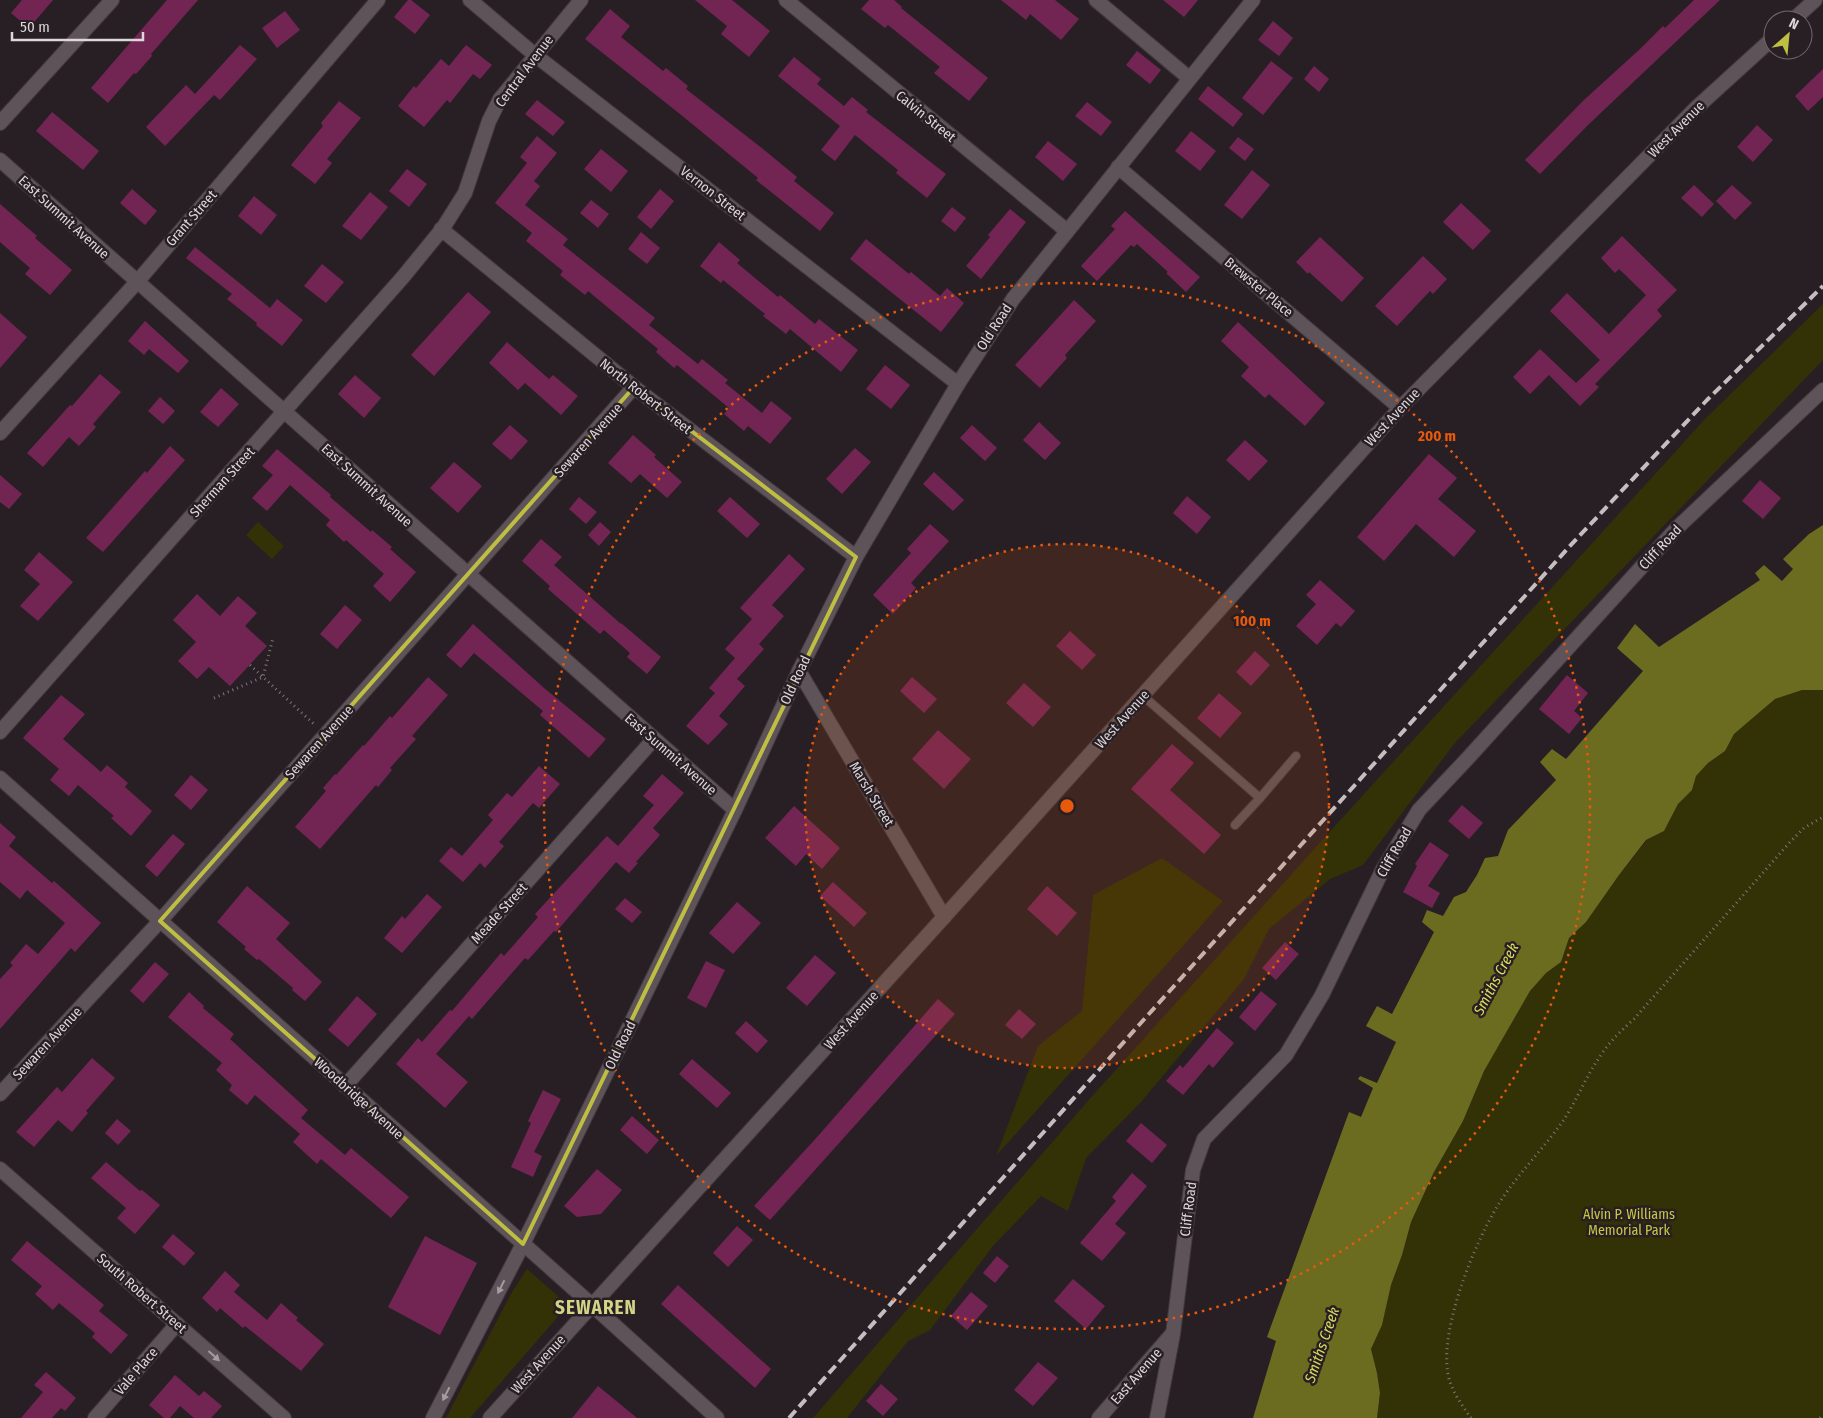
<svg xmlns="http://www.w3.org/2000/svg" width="1823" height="1418" viewBox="0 0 1823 1418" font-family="'Fira Sans Condensed',sans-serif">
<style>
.green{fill:#323206}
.water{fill:#6c6c20}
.building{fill:#722553}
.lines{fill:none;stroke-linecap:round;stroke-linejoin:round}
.service-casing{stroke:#423a3e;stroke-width:10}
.minor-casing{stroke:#423a3e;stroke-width:16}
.tertiary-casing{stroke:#423a3e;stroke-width:16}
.path{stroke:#7e777b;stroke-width:3;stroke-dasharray:1 4;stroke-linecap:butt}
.service{stroke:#5d5358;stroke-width:8}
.minor{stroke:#5d5358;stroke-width:14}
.tertiary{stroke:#5d5358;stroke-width:14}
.rail{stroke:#c5bec1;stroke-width:4;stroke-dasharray:10 5;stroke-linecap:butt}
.oneway{fill:#a39ca0}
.marked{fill:none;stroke:#bebf42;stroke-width:4;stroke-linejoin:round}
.ring{fill:none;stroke:#e8590c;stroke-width:2.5;stroke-dasharray:2.5 5}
.labels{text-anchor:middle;stroke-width:5;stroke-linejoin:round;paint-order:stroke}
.street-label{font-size:14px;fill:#ddd7da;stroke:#281f24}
.park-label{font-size:14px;fill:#c8c843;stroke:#281f24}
.water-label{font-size:15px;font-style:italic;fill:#dcdd5b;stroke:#281f24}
.district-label{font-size:19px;font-weight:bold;letter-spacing:1px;fill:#d2d486;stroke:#281f24}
.centre{fill:#e8590c;stroke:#281f24;stroke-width:2.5}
.ring-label{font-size:15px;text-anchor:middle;font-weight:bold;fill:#e8590c;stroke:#281f24;stroke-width:5;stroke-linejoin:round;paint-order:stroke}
</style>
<rect width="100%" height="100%" fill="#281f24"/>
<g class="green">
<polygon points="1823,304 1823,360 1454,744 1363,865 1330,879 1269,929 1244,979 1141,1102 1086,1158 1068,1211 1041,1196 993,1246 930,1330 908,1341 847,1418 813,1418 1087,1102 1315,848 1706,418"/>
<polygon points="258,522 284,546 272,559 246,535"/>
<polygon points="1802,690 1823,690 1823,1418 1377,1418 1380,1393 1377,1373 1371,1349 1382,1325 1391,1285 1402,1255 1411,1222 1434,1172 1463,1121 1484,1071 1530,991 1546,973 1561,962 1569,938 1586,922 1619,875 1647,840 1664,831 1678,804 1692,790 1696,776 1708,763 1725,751 1734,734 1775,699"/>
<polygon points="1162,858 1223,901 996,1156 1038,1046 1082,1011 1093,895"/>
<polygon points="527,1269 568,1305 470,1418 446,1418 512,1292"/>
</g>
<polygon class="water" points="1823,525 1823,690 1802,690 1775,699 1734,734 1725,751 1708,763 1696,776 1692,790 1678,804 1664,831 1646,840 1619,875 1586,922 1569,938 1561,962 1546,973 1530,991 1484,1071 1463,1121 1434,1172 1411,1222 1402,1255 1391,1285 1382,1325 1371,1349 1377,1373 1380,1393 1377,1418 1253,1418 1276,1341 1267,1337 1349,1112 1361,1117 1373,1088 1358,1079 1360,1076 1377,1083 1396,1042 1366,1026 1377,1006 1392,1014 1434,932 1422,922 1427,910 1443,916 1454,897 1466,892 1477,875 1485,858 1498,856 1508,830 1556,780 1540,762 1552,749 1566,759 1643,671 1617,648 1635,624 1659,647 1760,580 1755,573 1764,565 1782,581 1793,569 1783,559 1809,534"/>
<g class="building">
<polygon points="22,0 53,0 29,28 11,13"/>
<polygon points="167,0 198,0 151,54 152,56 136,74 134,73 108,103 91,88"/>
<polygon points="408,0 411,0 430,15 415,34 394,17"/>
<polygon points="695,0 732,0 770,31 749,57 721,34 727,26"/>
<polygon points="869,0 894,0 902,7 901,8 988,78 969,101 934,73 940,67 888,25 885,28 861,9"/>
<polygon points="1001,0 1055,0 1079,19 1061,40 1030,14 1026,20"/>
<polygon points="1163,0 1198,0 1184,17"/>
<polygon points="1694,0 1720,0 1588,125 1540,174 1525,160 1584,100 1640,49 1663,26 1665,28"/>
<polygon points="610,9 630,26 621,37 663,71 666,68 688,86 686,89 763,149 797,177 794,181 834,213 820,231 756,180 758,178 680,114 585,39"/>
<polygon points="285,11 300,30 277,48 262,28"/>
<polygon points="1273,21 1293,38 1279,56 1258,40"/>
<polygon points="240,45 257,59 220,100 214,95 165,146 146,127 186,85 195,94"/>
<polygon points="466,45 492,65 480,79 473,74 450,103 447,100 424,127 398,106 414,86 416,88 441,59 449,66"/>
<polygon points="1137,51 1161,70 1150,84 1126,65"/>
<polygon points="794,57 821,79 817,84 844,106 852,97 868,110 866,112 946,174 927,198 896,173 898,170 855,135 835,161 821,150 840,126 778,76"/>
<polygon points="1271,61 1293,78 1263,115 1242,98"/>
<polygon points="1314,66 1329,79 1319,92 1304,79"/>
<polygon points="1823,69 1823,97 1808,111 1795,96"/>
<polygon points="1208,86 1243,114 1233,127 1198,99"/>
<polygon points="537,100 565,122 553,136 525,114"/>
<polygon points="339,101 361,118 327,159 332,163 315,184 291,165 323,126 321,123"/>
<polygon points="1087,102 1112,122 1101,136 1075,116"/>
<polygon points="52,112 99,151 83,170 36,131"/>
<polygon points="1757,125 1773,140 1753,162 1737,147"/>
<polygon points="1191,131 1216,151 1200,171 1175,151"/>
<polygon points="537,136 557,153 534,181 540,186 525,205 568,239 563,245 655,318 649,325 698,364 702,359 728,380 725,383 762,413 771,401 792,418 770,444 748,426 744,431 724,414 729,408 677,365 674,368 656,352 658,349 588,291 585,295 560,275 563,271 526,241 532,233 495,203 527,163 520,157"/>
<polygon points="1238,137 1254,149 1245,161 1229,148"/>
<polygon points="1048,141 1077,164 1063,181 1035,157"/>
<polygon points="601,149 628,171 611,192 584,169"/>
<polygon points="407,169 427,184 409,207 389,191"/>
<polygon points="1252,170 1270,185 1242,219 1224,205"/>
<polygon points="1694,185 1714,204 1702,217 1681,198"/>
<polygon points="1732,185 1752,203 1735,220 1716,201"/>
<polygon points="132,189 157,211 145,225 120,203"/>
<polygon points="660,189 674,201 651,229 637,217"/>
<polygon points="370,192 388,207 361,240 342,226"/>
<polygon points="254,196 277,215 261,235 238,216"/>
<polygon points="591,200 609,214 598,228 580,213"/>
<polygon points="1461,203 1491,231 1473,250 1443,222"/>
<polygon points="0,204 37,236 35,238 72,270 50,295 25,274 30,268 0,242"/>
<polygon points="952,207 966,218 955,232 941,221"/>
<polygon points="1010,209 1026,222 981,279 966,266 990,237 988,235"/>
<polygon points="1125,211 1200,277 1186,292 1166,273 1168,272 1137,244 1134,247 1131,245 1097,281 1081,266 1115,229 1111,226"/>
<polygon points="641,232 660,248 647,264 628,249"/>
<polygon points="1622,236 1677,290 1657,310 1662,316 1595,384 1599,387 1580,406 1549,375 1530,394 1513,377 1540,349 1576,383 1600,360 1550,311 1567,293 1609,334 1646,295 1619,269 1615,273 1601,258"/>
<polygon points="1320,237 1364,278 1342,302 1309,272 1308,274 1296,262"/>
<polygon points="866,239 909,274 911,272 940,296 947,288 964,303 941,332 850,259"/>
<polygon points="719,242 740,260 737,263 778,297 780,295 815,324 819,319 858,350 841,372 790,329 786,334 763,316 765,314 723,280 721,283 700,266"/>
<polygon points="195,247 270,308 277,299 303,320 282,346 256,325 257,323 227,299 232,294 186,258"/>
<polygon points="1423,256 1447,279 1433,294 1430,291 1397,326 1375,306"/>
<polygon points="322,264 344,282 326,303 304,286"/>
<polygon points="468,292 491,312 434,376 411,355"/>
<polygon points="1074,300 1096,321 1065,355 1067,358 1040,388 1015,365"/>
<polygon points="0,313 27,337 0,368"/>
<polygon points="145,321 189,361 178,373 149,349 144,355 128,341"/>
<polygon points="1238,322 1325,403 1305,426 1269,394 1265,398 1241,376 1249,367 1221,341"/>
<polygon points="507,342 549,379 553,375 578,396 561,415 525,383 518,390 489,363"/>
<polygon points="885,365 910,385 891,409 866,389"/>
<polygon points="100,374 121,392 93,424 96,427 79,446 69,437 43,467 27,453 70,405 72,406"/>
<polygon points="355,375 381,398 364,418 338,394"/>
<polygon points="221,388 239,404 218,427 200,412"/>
<polygon points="160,397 175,411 163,424 148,411"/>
<polygon points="1039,422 1061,443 1045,460 1023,440"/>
<polygon points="510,425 528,441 511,460 492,444"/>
<polygon points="972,425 997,448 985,461 960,438"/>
<polygon points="633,435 656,455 654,457 682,482 667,498 640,474 631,483 608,463"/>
<polygon points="1245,440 1268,461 1249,481 1226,460"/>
<polygon points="170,446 185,460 103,552 86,538 145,471 147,473"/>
<polygon points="855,448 871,462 842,494 826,479"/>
<polygon points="277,449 331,495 330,497 371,532 372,530 392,547 390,549 416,572 390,602 373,586 384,574 346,540 344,542 326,525 330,520 290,485 267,511 252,498 273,475 262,466"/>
<polygon points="1429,454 1457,478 1438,499 1476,531 1454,557 1416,524 1384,561 1357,537"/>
<polygon points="454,462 482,486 458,513 430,488"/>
<polygon points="934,472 964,500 953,511 923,484"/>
<polygon points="0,475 22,494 9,509 0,502"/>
<polygon points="1760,480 1781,498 1763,519 1742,501"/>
<polygon points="1187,496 1211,517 1197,534 1173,513"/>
<polygon points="579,497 597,512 586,524 569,509"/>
<polygon points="730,497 760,524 747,538 717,511"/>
<polygon points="600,522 611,532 599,546 588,535"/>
<polygon points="930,524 949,541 911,583 916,588 893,614 873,595 911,553 907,549"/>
<polygon points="541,539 562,557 554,565 621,624 621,623 661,657 647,674 627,657 630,653 604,630 600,634 548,589 550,586 522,561"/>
<polygon points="39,552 73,582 38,621 20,606 40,584 24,570"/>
<polygon points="789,554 805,569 772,605 784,616 759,644 764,649 737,679 745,686 719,716 728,724 708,745 686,726 715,693 709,688 735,658 725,649 752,619 740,608"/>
<polygon points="1320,580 1355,611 1341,627 1336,623 1317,645 1296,626 1316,604 1306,595"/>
<polygon points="197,594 220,616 238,596 257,613 245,626 267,646 230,686 209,667 197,679 178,661 196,642 173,620"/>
<polygon points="345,605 362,620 337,649 320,634"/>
<polygon points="473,624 544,688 606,739 589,758 540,715 543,711 474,653 461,668 446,655"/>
<polygon points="1070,631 1096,655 1082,670 1056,646"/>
<polygon points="1255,651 1270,665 1251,686 1236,672"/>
<polygon points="1567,675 1588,693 1574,711 1582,718 1569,734 1539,709"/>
<polygon points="428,677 448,695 412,736 416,739 390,768 392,770 378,787 376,785 320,849 295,827 326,791 323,788 335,774 336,775 363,745 364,746 390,716 392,718"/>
<polygon points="912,677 937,699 924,713 900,691"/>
<polygon points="1024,683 1051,707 1033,727 1006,703"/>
<polygon points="1219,693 1242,713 1220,738 1197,718"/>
<polygon points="61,695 85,714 63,739 101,772 107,765 128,783 125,787 152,811 131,836 111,818 114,816 78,785 69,796 50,780 59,769 23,738"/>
<polygon points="938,730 971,759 944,789 912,759"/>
<polygon points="1172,744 1194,763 1170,790 1221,835 1204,854 1131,789"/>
<polygon points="539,766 560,784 539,808 533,803 499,842 504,846 485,868 480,863 463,882 439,861 451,847 462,856 493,820 488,815 507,793 512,797"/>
<polygon points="662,774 684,793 653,828 660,835 636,862 638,863 629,873 616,862 556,932 554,931 528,960 525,958 472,1019 469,1016 436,1054 468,1082 445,1108 396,1064 418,1038 422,1042 450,1010 452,1011 501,953 504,956 538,917 535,914 607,836 618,846 654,805 643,796"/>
<polygon points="191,775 208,790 191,810 174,795"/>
<polygon points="1462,805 1483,823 1469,839 1448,821"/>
<polygon points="794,806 840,848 822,869 806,854 796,866 765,838"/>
<polygon points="0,823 16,837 9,846 52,883 54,881 101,923 75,952 71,948 0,1029 0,979 13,965 10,963 26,944 38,954 65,923 27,890 20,899 0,882"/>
<polygon points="173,834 185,844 157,877 145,866"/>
<polygon points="1430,842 1449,855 1428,886 1440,893 1432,908 1403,892 1417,866 1415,864"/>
<polygon points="833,882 867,913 854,927 820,896"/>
<polygon points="247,886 290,923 276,939 322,982 305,1001 292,990 293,988 259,959 257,960 244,949 246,947 217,922"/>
<polygon points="1047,886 1077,913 1057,936 1027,909"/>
<polygon points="427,894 442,907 402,953 384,938 402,916 405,919"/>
<polygon points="625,898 642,912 632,923 615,909"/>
<polygon points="737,902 761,923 733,954 709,933"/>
<polygon points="1285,942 1299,954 1276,980 1262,968"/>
<polygon points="815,955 836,973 807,1006 786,988"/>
<polygon points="706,961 725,970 706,1008 687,998"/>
<polygon points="155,962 169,974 143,1003 130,991"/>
<polygon points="1261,991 1277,1004 1255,1031 1239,1017"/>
<polygon points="189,992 204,1006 203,1008 234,1034 230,1039 308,1110 301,1118 345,1155 351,1148 409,1197 391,1218 321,1159 317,1164 293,1142 300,1134 255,1095 247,1105 229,1090 232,1085 216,1070 222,1063 168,1017"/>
<polygon points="357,996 377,1014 348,1047 328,1030"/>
<polygon points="938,999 955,1014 770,1220 754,1206 818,1136"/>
<polygon points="1019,1009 1036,1024 1022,1039 1005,1025"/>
<polygon points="746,1021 768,1041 757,1053 735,1033"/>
<polygon points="1217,1028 1234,1043 1213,1068 1209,1064 1183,1095 1166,1081 1180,1065 1183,1068"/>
<polygon points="92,1058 115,1078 86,1111 88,1113 72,1132 58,1120 34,1147 16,1132 57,1087 62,1092"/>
<polygon points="692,1059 731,1093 717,1108 679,1074"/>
<polygon points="543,1090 561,1099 534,1152 542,1156 533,1177 511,1167 531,1123 528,1121"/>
<polygon points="632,1116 659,1140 647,1154 620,1130"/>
<polygon points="117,1119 131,1131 118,1145 105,1133"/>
<polygon points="1141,1123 1167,1145 1152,1163 1126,1141"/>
<polygon points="106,1162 140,1191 142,1190 160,1205 135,1234 117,1218 126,1208 91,1178"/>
<polygon points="597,1169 622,1190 601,1214 577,1217 564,1206"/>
<polygon points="1132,1173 1147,1186 1115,1224 1126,1233 1102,1261 1080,1243 1116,1201 1112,1197"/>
<polygon points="737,1226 753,1240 728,1267 713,1253"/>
<polygon points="173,1234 195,1253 184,1266 162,1247"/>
<polygon points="425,1236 477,1263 440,1335 388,1307"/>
<polygon points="27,1241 104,1305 99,1311 128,1335 111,1354 92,1337 95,1333 59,1303 53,1310 35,1294 42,1286 11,1260"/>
<polygon points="997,1256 1009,1266 995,1283 983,1273"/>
<polygon points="225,1271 240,1285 234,1292 267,1320 281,1303 298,1318 296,1320 324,1344 301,1371 245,1326 243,1328 220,1308 217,1312 202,1298"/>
<polygon points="1073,1279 1105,1306 1086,1329 1054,1301"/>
<polygon points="678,1285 771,1369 755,1388 661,1304"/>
<polygon points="971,1292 988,1306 967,1330 951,1316"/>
<polygon points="1038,1362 1058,1378 1033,1406 1014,1390"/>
<polygon points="46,1372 76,1398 65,1411 61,1408 52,1418 21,1418 43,1392 34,1385"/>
<polygon points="175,1375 199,1396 204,1391 222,1406 211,1418 194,1418 180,1406 170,1418 164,1418 149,1405"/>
<polygon points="881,1384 898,1399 883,1416 866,1401"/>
<polygon points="598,1386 637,1418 572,1418"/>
</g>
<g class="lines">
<defs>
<g id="service">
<polyline points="1142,695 1260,798 1296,756"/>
<polyline points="1235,825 1260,798"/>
</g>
<g id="minor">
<polyline points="470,0 535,55 958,384"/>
<polyline points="786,0 1067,231"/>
<polyline points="1096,0 1189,78"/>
<polyline points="0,123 112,0"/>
<polyline points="0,160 735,810"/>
<polyline points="1118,167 1400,408"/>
<polyline points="441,229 634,387 856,557"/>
<polyline points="0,433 137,282 378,0"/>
<polyline points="799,671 944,917"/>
<polyline points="0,732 403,277 443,228 465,193 489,121 500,99 581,0"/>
<polyline points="345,1086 654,739"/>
<polyline points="0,1094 160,921 634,387"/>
<polyline points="0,1169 284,1418"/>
<polyline points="592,1305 717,1418"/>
<polyline points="95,1418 177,1324"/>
<polyline points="433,1418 523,1244 735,810 799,671 856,557 958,384 1013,299 1253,0"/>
<polyline points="1099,1418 1172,1334"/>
<polyline points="1157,1418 1173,1334 1193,1170 1204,1139 1286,1055 1322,995 1383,869 1419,810 1468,758 1677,528 1823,390"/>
</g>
<g id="tertiary">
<polyline points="1793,20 1815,0"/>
<polyline points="0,778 592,1305"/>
<polyline points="490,1418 944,917 1400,408 1695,109 1773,38"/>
</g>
</defs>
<use href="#service" class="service-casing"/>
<use href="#minor" class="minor-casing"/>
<use href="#tertiary" class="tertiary-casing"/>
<g class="path">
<polyline points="250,665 316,726"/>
<polyline points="214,698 263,677 273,638"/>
<path d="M1471,1418C1463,1407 1454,1394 1450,1382C1435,1337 1475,1241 1500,1202C1518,1174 1543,1149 1563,1121C1577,1100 1586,1076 1601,1055C1610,1041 1622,1030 1634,1019L1791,841L1804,828L1823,817"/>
<polyline points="1820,1418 1823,1414"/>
</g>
<use href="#service" class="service"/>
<use href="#minor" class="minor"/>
<use href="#tertiary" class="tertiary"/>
<polyline class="rail" points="789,1418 1139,1025 1569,547 1707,400 1823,286"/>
</g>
<defs><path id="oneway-solid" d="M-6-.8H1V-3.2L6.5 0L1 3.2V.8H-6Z" transform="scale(1.25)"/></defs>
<g class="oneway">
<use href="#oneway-solid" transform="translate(501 1287) rotate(117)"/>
<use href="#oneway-solid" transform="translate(214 1356) rotate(42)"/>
<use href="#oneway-solid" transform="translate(446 1394) rotate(117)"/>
</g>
<path class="marked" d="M634,387L856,557L523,1244L160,921Z"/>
<circle cx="1067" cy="806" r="262" fill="#e8590c" fill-opacity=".12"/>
<g class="ring">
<circle cx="1067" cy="806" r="262"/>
<circle cx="1067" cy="806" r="523"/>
</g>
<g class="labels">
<g class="street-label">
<text transform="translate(524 71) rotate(-53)" y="5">Central Avenue</text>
<text transform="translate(926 116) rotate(39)" y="5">Calvin Street</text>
<text transform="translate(1676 129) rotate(-45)" y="5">West Avenue</text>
<text transform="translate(713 193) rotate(38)" y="5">Vernon Street</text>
<text transform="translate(64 217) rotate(42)" y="5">East Summit Avenue</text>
<text transform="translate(191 218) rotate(-49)" y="5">Grant Street</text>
<text transform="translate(1259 287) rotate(40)" y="5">Brewster Place</text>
<text transform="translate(994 327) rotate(-57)" y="5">Old Road</text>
<text transform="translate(646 396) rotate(38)" y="5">North Robert Street</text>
<text transform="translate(1392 417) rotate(-47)" y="5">West Avenue</text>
<text transform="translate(588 440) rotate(-48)" y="5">Sewaren Avenue</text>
<text transform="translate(222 482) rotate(-48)" y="5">Sherman Street</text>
<text transform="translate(367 485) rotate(42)" y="5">East Summit Avenue</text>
<text transform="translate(1660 547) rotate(-47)" y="5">Cliff Road</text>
<text transform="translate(795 680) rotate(-65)" y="5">Old Road</text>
<text transform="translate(1122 719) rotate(-48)" y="5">West Avenue</text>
<text transform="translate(319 742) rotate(-48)" y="5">Sewaren Avenue</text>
<text transform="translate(671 754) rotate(41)" y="5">East Summit Avenue</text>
<text transform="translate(872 794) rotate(59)" y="5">Marsh Street</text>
<text transform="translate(1394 852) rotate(-60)" y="5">Cliff Road</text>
<text transform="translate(499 913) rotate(-48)" y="5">Meade Street</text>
<text transform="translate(851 1020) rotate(-48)" y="5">West Avenue</text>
<text transform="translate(47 1043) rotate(-47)" y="5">Sewaren Avenue</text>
<text transform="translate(620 1045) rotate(-64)" y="5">Old Road</text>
<text transform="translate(359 1098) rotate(42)" y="5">Woodbridge Avenue</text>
<text transform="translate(1188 1209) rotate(-83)" y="5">Cliff Road</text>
<text transform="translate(142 1293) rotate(41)" y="5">South Robert Street</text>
<text transform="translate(538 1364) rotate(-48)" y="5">West Avenue</text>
<text transform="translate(136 1371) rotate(-49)" y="5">Vale Place</text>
<text transform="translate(1136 1376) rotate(-49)" y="5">East Avenue</text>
</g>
<g class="park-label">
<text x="1629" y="1219">Alvin P. Williams<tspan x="1629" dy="16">Memorial Park</tspan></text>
</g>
<g class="water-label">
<text transform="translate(1496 979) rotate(-62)" y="5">Smiths Creek</text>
<text transform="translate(1322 1345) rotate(-71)" y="5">Smiths Creek</text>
</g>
<g class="district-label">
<text x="596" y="1314">SEWAREN</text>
</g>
</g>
<circle cx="1067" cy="806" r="8" class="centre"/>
<g class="ring-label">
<text x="1437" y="441">200 m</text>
<text x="1252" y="626">100 m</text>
</g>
<g transform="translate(1788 35) rotate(27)"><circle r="24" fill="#281f24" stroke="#70696d"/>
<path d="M0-4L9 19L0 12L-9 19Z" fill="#bebf42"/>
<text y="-8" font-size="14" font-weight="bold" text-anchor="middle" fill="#ddd7da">N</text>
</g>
<path d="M12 32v8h131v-8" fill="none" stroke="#ddd7da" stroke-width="2.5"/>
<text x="20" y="32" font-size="15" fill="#ddd7da" stroke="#281f24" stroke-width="4" paint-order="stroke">50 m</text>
</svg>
